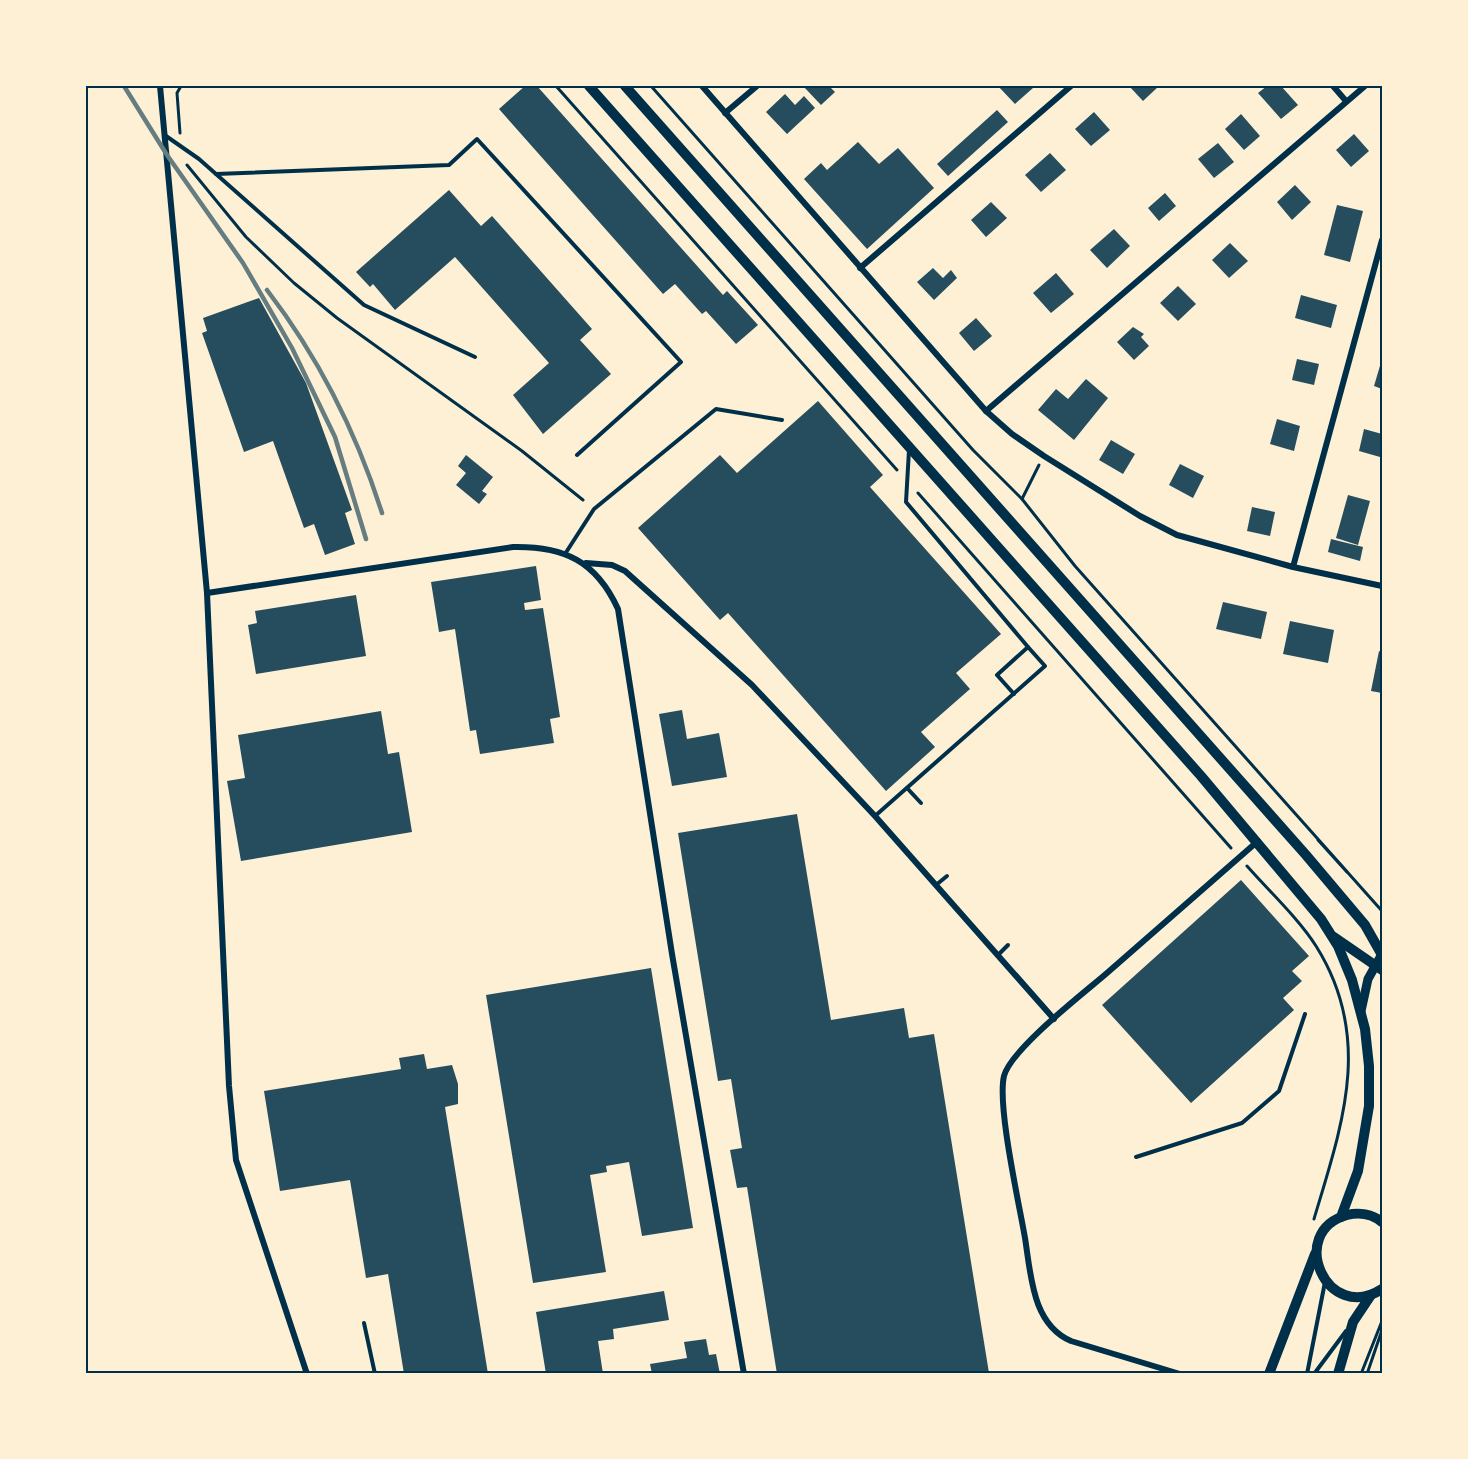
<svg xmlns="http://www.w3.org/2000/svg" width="1468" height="1459" viewBox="0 0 1468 1459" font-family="'Work Sans',sans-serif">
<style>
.building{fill:#264d5e}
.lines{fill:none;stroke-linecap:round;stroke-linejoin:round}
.path{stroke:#003049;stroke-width:3}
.service{stroke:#003049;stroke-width:4}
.minor{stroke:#003049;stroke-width:6}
.tertiary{stroke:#003049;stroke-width:9}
.secondary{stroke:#003049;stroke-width:10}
.rail{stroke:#657d81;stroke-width:4.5}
.neatline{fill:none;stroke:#003049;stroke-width:2}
</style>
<rect width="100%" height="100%" fill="#fdf0d5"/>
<g class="building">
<polygon points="525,86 537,86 723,295 727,291 758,325 736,344 706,311 702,314 675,284 663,294 499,109"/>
<polygon points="803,86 829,86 835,92 821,105"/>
<polygon points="998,86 1031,86 1033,88 1015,104"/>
<polygon points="1129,86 1159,86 1143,101"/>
<polygon points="1267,86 1281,86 1298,105 1281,119 1258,93"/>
<polygon points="785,94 795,105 804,96 815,108 787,134 766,112"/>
<polygon points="997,110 1008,122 948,176 937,164"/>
<polygon points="1094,112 1110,130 1091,146 1075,129"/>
<polygon points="1241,114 1260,136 1244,150 1225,129"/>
<polygon points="1354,134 1369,151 1351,167 1336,150"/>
<polygon points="858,142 879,164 898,148 934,188 867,249 804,179 821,163 827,170"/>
<polygon points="1218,143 1234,162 1214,178 1198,159"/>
<polygon points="1050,153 1066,170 1041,192 1025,175"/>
<polygon points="1295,185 1311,202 1292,220 1277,202"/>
<polygon points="449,190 481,226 492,216 592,329 580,340 611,374 543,434 513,395 549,363 455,257 395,310 373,284 370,287 356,272"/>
<polygon points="1165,193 1176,206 1159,221 1148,208"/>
<polygon points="991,202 1007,218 986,237 971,220"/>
<polygon points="1337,205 1363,211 1350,262 1324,255"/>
<polygon points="1114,229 1130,246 1107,268 1090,250"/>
<polygon points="1230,243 1248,261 1229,278 1212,260"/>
<polygon points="933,268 943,278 951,270 957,278 934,300 917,282"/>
<polygon points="1056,273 1074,294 1051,313 1033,293"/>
<polygon points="1178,286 1196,304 1178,321 1160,303"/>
<polygon points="1301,295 1337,305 1331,328 1295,318"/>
<polygon points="259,298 306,383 352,510 345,513 355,544 325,555 314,524 304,528 273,441 244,452 202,333 207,331 203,318"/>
<polygon points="976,318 992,336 974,351 959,333"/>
<polygon points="1133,327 1144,334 1141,337 1149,346 1134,360 1117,342"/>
<polygon points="1297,359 1319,364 1314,385 1292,380"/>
<polygon points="1382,359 1382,389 1374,386"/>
<polygon points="1086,379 1108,398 1074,440 1038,410 1056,389 1068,399"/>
<polygon points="818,401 883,475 870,487 1001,634 956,673 970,689 921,732 935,747 886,791 728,613 720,620 638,528 720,455 737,473"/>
<polygon points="1277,419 1300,426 1294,451 1270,444"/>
<polygon points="1364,429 1382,434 1380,457 1359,451"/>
<polygon points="1111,440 1135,454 1123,474 1099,460"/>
<polygon points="466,455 493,477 482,491 487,494 479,504 456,485 466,473 458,466"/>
<polygon points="1180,464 1204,476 1193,498 1169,485"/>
<polygon points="1348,495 1370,501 1358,545 1336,538"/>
<polygon points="1252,507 1275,512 1270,536 1247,531"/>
<polygon points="1331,539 1363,547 1360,561 1328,552"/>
<polygon points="536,566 541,600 524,603 525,610 543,608 560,717 550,719 554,743 480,754 476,730 470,731 455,629 439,632 431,582"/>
<polygon points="356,595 366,656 256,674 248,625 257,623 255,611"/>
<polygon points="1223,602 1267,612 1261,639 1216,629"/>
<polygon points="1290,621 1334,630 1328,663 1283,654"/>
<polygon points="1379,651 1382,652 1382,693 1371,691"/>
<polygon points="682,710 687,739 719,733 727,777 672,786 659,714"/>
<polygon points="381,711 388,754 399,752 412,832 241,861 227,781 245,778 238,735"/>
<polygon points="797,814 831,1020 904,1008 909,1038 934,1034 989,1373 777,1374 747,1187 737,1188 730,1150 742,1148 731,1079 718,1081 678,833"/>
<polygon points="1241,880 1309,956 1292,971 1302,981 1283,998 1294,1010 1191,1103 1102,1005"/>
<polygon points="651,968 693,1228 642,1236 629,1162 606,1166 607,1172 590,1175 606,1272 533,1283 486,995"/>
<polygon points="424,1054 427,1069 452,1065 458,1084 458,1104 445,1107 488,1374 404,1374 388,1274 366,1278 350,1180 280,1191 264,1091 401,1069 399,1058"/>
<polygon points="664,1291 669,1320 613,1329 614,1339 598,1341 603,1374 546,1374 536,1312"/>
<polygon points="706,1339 709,1355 716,1354 720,1374 652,1374 650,1364 687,1358 684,1342"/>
</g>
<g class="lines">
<g class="path">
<polyline points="556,86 897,470"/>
<polyline points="651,86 973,450 1022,499 1075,566 1382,911"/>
<polyline points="180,133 177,93 181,86"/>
<polyline points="187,165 246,237 294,283 337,318 522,451 583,500"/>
<polyline points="918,493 1231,848"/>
<polyline points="1022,499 1039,465"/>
<polyline points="1318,840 1347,872"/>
<path d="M1247,866C1269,891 1299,919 1316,946C1374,1038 1342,1125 1314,1219"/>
<polyline points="1361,1374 1382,1321"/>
<polyline points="1367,1374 1382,1330"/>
</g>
<g class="service">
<polyline points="166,136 199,159 364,305 475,357"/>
<polyline points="216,174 449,165 477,139 681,362 577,455"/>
<polyline points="909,450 906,502 1028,647"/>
<polyline points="565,554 594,509 716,409 782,420"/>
<polyline points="907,788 921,803"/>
<polyline points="875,816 1045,666 1028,647 997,675 1014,694"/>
<polyline points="936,885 947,876"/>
<polyline points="998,955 1008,945"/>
<polyline points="1136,1157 1242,1123 1279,1091 1305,1014"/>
<polyline points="364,1323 375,1374"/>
<polyline points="1307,1374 1325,1282"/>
<polyline points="1314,1374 1346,1331"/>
</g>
<g class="minor">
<polyline points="160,86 207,593 229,1086 236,1160 307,1374"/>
<polyline points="702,86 986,411 1012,434 1044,456 1140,516 1177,535 1293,567 1382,586"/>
<polyline points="1333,86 1346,101"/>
<polyline points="725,113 757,86"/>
<polyline points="860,268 1071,86"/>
<polyline points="986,411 1365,86"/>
<polyline points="586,563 612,565 625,571 752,685 875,816 1054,1019"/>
<polyline points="1293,567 1382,240"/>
<path d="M207,593L513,547C564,546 596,561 618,609L672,954L744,1374"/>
<path d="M1180,1374L1071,1341C1032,1324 1031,1275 1025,1238C1019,1203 997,1106 1004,1076C1011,1049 1084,993 1107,973C1157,929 1207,885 1258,841"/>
</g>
<polyline class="tertiary" points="1361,1011 1368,979 1382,954"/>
<g class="secondary">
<polyline points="589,86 1201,776 1321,919 1338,946 1352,980 1365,1029 1369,1066 1369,1106 1358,1171 1341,1217"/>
<polyline points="625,86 1306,855 1365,925 1382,955"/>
<polyline points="1334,937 1382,970"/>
<path d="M1382,1222C1372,1214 1359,1212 1347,1215C1286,1232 1327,1325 1382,1289"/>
<polyline points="1269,1374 1315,1254"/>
<polyline points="1338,1374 1353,1322 1371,1295"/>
</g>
<g class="rail">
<polyline points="124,86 167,155 243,263 292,348 335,437 366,539"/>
<path d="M267,290C319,358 356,431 382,513"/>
</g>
</g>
<rect width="1468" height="1459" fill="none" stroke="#fdf0d5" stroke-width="174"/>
<rect x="87" y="87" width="1294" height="1285" class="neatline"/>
</svg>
